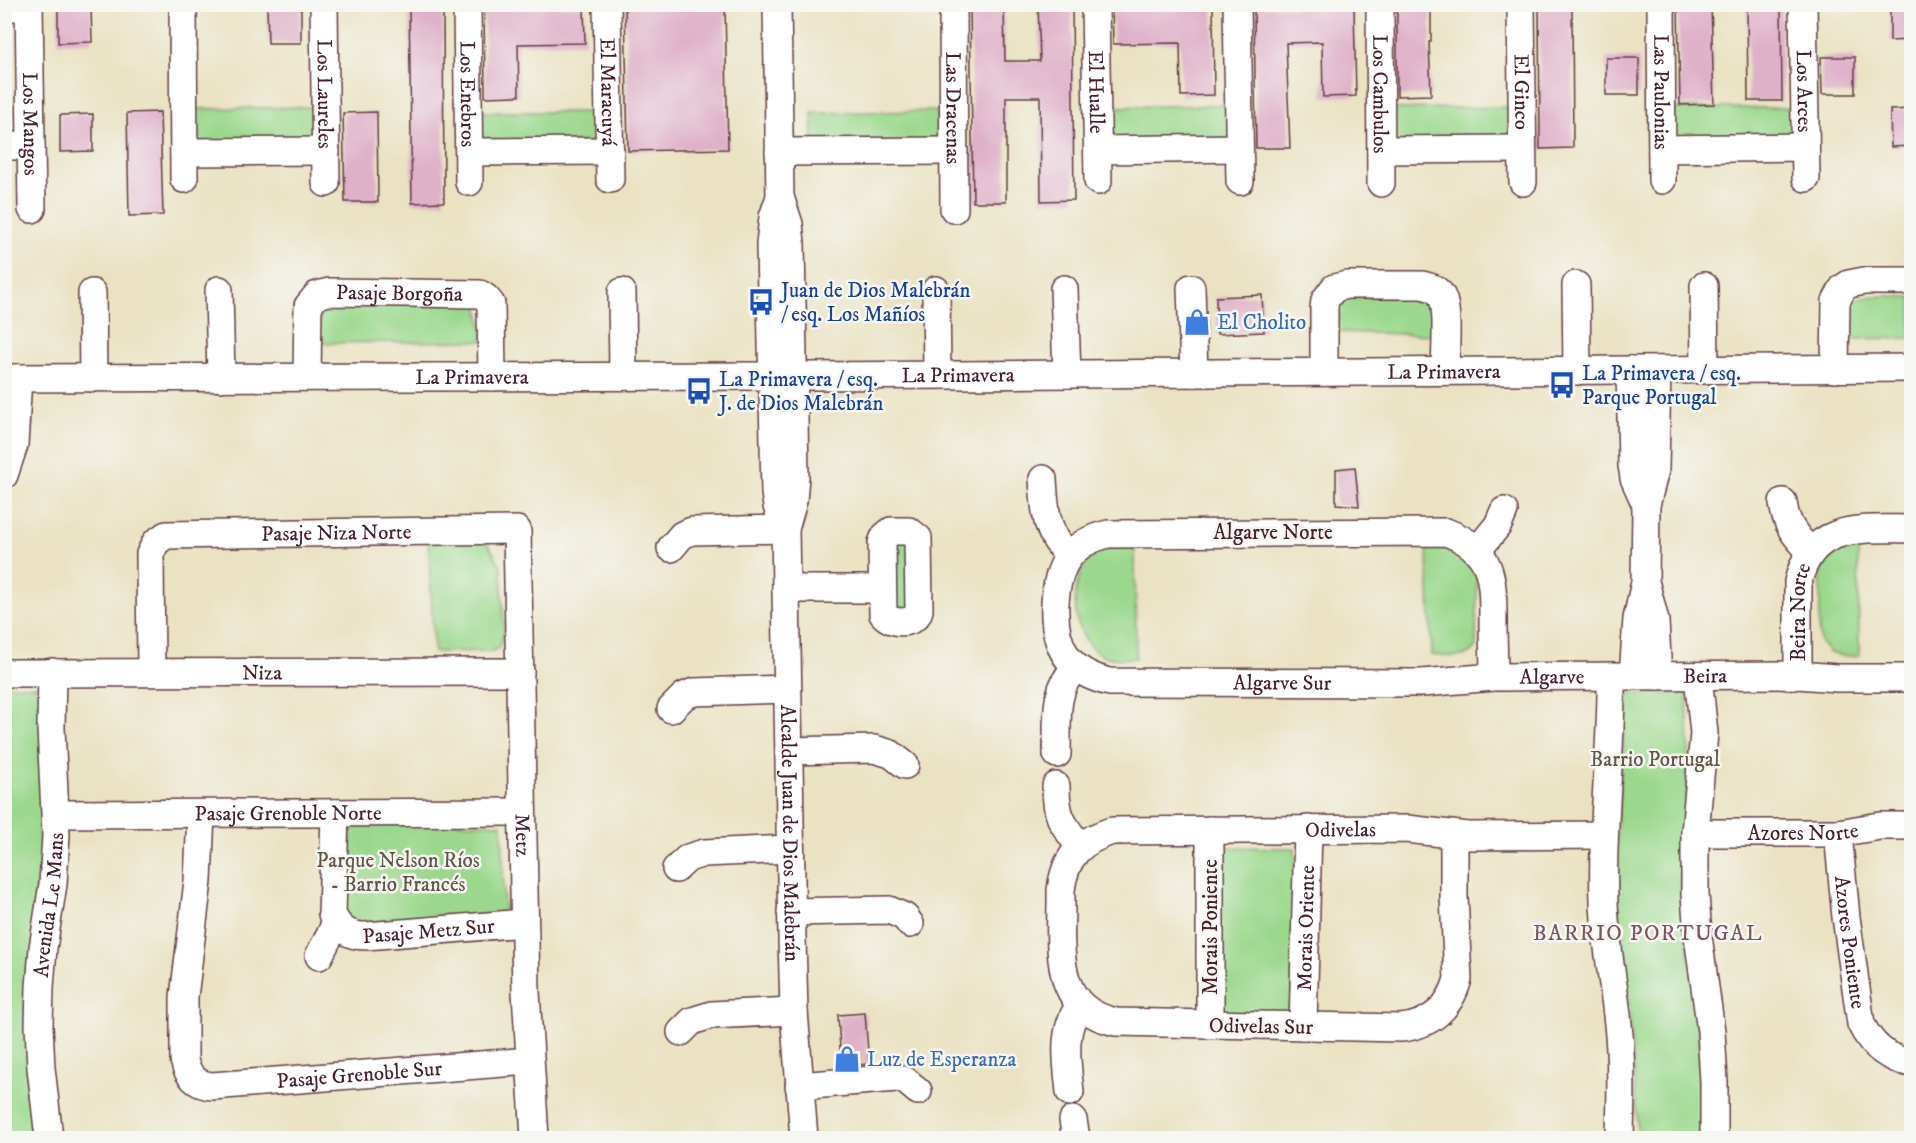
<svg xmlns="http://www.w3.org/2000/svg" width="1916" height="1143" viewBox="0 0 1916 1143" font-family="'IM FELL DW Pica',serif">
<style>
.green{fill:#9bd88d;stroke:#727c5c;stroke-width:1.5}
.building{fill:#dfb1c9}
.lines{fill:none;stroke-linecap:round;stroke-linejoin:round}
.minor-casing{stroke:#623c42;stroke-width:30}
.minor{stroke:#fff;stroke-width:27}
.labels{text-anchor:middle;stroke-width:5;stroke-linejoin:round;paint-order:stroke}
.street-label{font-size:21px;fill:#4a1f2b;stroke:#f6f6f2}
.transit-label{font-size:21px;fill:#164399;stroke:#f6f6f2;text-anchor:start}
.shop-label{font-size:21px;fill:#366cbe;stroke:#f6f6f2;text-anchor:start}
.park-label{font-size:21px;fill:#625648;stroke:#f6f6f2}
.neighbourhood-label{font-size:22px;letter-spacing:1.5px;fill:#7e5262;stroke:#f6f6f2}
</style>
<rect width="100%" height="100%" fill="#f6f6f2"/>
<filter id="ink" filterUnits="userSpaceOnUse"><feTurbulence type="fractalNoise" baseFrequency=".0167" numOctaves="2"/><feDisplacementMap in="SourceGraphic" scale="12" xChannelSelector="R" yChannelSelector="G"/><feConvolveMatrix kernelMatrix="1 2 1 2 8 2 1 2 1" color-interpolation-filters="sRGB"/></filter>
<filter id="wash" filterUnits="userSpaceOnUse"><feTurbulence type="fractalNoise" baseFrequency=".008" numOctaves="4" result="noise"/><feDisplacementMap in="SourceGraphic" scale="24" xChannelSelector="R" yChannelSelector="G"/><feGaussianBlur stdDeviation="1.35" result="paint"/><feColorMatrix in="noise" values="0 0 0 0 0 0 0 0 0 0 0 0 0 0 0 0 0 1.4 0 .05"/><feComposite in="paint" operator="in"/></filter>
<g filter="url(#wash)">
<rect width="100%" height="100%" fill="#eae2c3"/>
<g class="green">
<polygon points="1231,105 1232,139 1106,140 1106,107"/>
<polygon points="315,107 315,141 190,143 190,109"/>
<polygon points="1511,107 1512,141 1387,143 1386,109"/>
<polygon points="1673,108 1793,108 1793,139 1673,140"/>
<polygon points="937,111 938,145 813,147 812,113"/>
<rect x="479" y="112" width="124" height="30"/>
<polygon points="1429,294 1438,335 1338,332 1339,305 1342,298"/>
<path d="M1911,297V338L1847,339C1847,330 1845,317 1848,309C1854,291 1895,297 1911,297Z"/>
<polygon points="322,302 478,302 484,341 317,343"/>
<polygon points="482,534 501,566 504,632 499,648 492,651 434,652 428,538"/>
<polygon points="890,540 913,540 914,611 891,612"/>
<path d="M1427,546L1446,549L1459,553L1469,565L1477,579L1476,646C1466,661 1449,656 1432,655Z"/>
<polygon points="1845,547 1858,548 1859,656 1843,656 1830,653 1821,643 1819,633 1821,572 1832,556"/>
<path d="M1110,548H1135L1136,658C1123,659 1112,660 1100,654C1070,637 1068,581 1090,559C1095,553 1104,551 1110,548Z"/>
<polygon points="5,685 38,686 43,706 45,783 42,1138 5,1138"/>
<polygon points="1687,692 1689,757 1680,884 1697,1017 1702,1085 1701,1138 1638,1138 1628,988 1614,876 1626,694"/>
<polygon points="350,819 502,824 504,913 368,927 349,920 345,910 344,898"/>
<polygon points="1217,847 1295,848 1293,1017 1215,1016"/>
</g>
<g id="blocks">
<g class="building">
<polygon points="409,4 443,4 444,202 412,203"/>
<polygon points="625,4 659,4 659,7 725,7 728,149 628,151"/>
<polygon points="1038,4 1072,4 1074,200 1041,201 1040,97 1006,97 1006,202 973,202 970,6 1004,5 1005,61 1040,61"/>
<polygon points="1678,4 1711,4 1714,104 1680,105"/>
<polygon points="1747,4 1781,4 1782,101 1748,101"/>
<polygon points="1890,4 1911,4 1911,40 1890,41"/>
<polygon points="1213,5 1214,95 1181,96 1180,43 1113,44 1112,7"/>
<polygon points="58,6 91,6 92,42 58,43"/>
<polygon points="267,6 301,6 301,43 268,43"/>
<polygon points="584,6 585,43 518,44 519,96 485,97 484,7"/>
<polygon points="1288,6 1288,8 1354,7 1356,96 1323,97 1322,42 1286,43 1290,148 1256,148 1254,7"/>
<polygon points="1397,6 1431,6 1431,42 1429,42 1431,95 1397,96"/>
<polygon points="1539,6 1572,6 1573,148 1540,149"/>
<polygon points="1821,57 1855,57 1855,94 1822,94"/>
<rect x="1606" y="58" width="33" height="37"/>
<polygon points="1911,109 1911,146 1891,147 1890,110"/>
<polygon points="160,112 163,215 129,216 127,113"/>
<polygon points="377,112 378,202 345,202 343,113"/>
<polygon points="93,114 93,151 60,152 60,115"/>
<polygon points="1262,295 1264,332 1217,334 1216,297"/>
<polygon points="1355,467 1359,506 1336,504 1336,469"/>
<polygon points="865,1013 869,1064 841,1066 838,1015"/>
</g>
</g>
</g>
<g filter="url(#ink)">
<use href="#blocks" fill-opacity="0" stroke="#623c42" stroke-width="1.5"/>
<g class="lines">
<defs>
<g id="minor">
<path id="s1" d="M29,4L32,209"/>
<polyline points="183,4 184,179"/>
<path id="s2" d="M324,4L326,183"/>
<path id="s3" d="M467,4L469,182"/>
<path id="s4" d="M607,4L610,179"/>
<path id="s5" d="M777,4L780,197L789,224L791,243L795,476L793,501L785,529L792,938L794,1011L804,1138"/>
<path id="s6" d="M953,4L954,209"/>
<path id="s7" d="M1095,4L1098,181"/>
<polyline points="1237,4 1240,181"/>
<path id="s8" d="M1380,4L1381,183"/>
<path id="s9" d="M1521,4L1523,182"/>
<path id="s10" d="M1661,4L1662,180"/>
<path id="s11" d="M1803,4L1806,178"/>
<polyline points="4,7 29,7"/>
<polyline points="4,146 31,146"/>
<polyline points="1662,149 1805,147"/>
<polyline points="1098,150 1239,148"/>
<polyline points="1381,150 1522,149"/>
<polyline points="184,152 326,151"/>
<polyline points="469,152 610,151"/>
<polyline points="779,152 954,151"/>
<polyline points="780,197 773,217 770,244 775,493 777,506 784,528"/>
<polyline points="1576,285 1577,371"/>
<polyline points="1704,286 1705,370"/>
<polyline points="1191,288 1194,373"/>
<polyline points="1064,289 1067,374"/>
<polyline points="219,290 221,378"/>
<polyline points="936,290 937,374"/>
<polyline points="622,292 623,376"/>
<polyline points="92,293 93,378"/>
<polyline points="1835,369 1836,301 1843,288 1849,284 1864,281 1912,281"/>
<polyline points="1630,370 1632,465 1634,478 1646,505"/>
<path d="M1324,372V308L1325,300L1334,288L1347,285H1422C1431,287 1438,289 1442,297C1449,310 1445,355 1445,371"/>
<path id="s12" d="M307,377L308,306L317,295L329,292L480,294L486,298L491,304L492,377"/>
<path id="s13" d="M4,378L810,376L1912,368"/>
<polyline points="4,475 14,445 18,378"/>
<path d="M1043,479C1045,511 1045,532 1069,556"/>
<path d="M1783,502C1785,524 1796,537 1811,552"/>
<path d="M891,531H909L918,538L919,610C916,625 892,625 883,614L882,543L885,536Z"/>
<polyline points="671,548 682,535 692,531 785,529"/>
<polyline points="1477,551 1498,525 1504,511"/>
<polyline points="1646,585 1655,621 1658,676"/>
<polyline points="786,589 882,589"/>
<path id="s14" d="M151,672L150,554L156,542L166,535L517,530L526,992L535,1138"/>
<path id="s15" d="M4,673L520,672"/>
<path id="s16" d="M1798,675V582C1812,522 1862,529 1912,529"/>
<path d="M1611,676C1612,751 1601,826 1604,901C1605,942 1614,983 1618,1024C1622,1062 1621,1100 1620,1138"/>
<polyline points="1633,676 1637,619 1645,582 1646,505 1655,470 1657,370"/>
<polyline points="1698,676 1704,733 1695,833 1695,894 1698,936 1711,1031 1714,1082 1714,1138"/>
<path id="s17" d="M1494,677C1494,658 1493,640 1493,621C1493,577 1493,549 1446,532L1108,534C1069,543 1057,567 1055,604C1053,646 1068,673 1110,682L1422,683L1494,677L1798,675L1837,678H1912"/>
<polyline points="671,709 684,696 694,692 787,689"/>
<polyline points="789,751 874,749 891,754 905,765"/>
<path d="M1057,754C1058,724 1052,690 1076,667"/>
<path d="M1056,786C1056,817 1062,823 1080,847"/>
<path id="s18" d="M335,813L332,914C339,929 348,936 366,936L524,923"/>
<path id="s19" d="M56,814L522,812"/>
<path id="s20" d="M201,814L198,881L184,997V1060L186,1067C191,1079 199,1085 212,1086L529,1061"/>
<path id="s21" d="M1695,833H1838L1880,826H1912"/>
<path id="s22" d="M1838,833L1846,917L1861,1024C1872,1046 1887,1059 1912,1063"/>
<path id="s23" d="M1454,835V897L1458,979C1450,1008 1431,1025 1401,1028L1116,1022C1049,1008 1062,943 1061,890C1065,857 1080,841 1112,831L1407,829L1468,836L1603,835"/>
<polyline points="676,869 688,858 704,853 790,849"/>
<polyline points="791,912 889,910 905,917 910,924"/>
<polyline points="319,956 336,923"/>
<polyline points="1210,1025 1210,830"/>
<path id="s24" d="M1303,1026L1308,829"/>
<polyline points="681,1032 692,1021 711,1015 794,1011"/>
<polyline points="799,1086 897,1078 906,1081 918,1091"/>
<path d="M1070,1092C1067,1061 1061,1031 1080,1005"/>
<polyline points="1073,1120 1076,1138"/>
<path id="s25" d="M49,1138L41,1068L39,1026L40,987L43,948L53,884L56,835L51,728L52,672"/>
</g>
</defs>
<use href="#minor" class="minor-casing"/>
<use href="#minor" class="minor"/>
</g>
</g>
<defs>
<symbol id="bus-bare" viewBox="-9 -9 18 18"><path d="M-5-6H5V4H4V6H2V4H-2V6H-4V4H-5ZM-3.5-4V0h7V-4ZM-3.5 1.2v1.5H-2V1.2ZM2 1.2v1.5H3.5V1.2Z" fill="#1a4fb4" stroke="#f6f6f2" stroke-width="2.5" paint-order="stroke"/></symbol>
<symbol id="shop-bare" viewBox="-9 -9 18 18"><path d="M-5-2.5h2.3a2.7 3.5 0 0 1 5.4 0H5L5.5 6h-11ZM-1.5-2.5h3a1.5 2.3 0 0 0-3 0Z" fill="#3f7fe0" stroke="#f6f6f2" stroke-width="2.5" paint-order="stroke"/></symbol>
</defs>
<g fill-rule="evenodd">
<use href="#bus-bare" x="742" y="283" width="38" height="38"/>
<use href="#shop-bare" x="1178" y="303" width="38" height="38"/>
<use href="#bus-bare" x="1543" y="366" width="38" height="38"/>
<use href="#bus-bare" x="680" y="372" width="38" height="38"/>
<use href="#shop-bare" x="828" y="1040" width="38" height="38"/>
</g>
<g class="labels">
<g class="street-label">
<text dy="7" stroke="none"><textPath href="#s11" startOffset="87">Los Arces</textPath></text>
<text dy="7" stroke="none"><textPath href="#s4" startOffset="88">El Maracuyá</textPath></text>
<text dy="7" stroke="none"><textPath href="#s10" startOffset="88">Las Paulonias</textPath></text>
<text dy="7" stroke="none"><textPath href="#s3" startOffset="90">Los Enebros</textPath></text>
<text dy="7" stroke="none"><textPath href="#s7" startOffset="88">El Hualle</textPath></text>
<text dy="7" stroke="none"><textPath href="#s9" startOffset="88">El Ginco</textPath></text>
<text dy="7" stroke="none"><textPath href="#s2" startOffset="90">Los Laureles</textPath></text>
<text dy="7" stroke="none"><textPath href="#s8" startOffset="90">Los Cambulos</textPath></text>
<text dy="7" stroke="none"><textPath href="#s6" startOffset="104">Las Dracenas</textPath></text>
<text dy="7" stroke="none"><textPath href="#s1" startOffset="120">Los Mangos</textPath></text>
<text dy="7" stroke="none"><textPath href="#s12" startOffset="168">Pasaje Borgoña</textPath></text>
<text dy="7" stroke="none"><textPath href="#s13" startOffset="1440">La Primavera</textPath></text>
<text dy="7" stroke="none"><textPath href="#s13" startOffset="954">La Primavera</textPath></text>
<text dy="7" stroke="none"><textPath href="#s13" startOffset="468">La Primavera</textPath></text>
<text dy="7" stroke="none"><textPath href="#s14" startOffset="314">Pasaje Niza Norte</textPath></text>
<text x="1273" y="539">Algarve Norte</text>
<text dy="7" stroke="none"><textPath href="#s16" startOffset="63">Beira Norte</textPath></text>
<text dy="7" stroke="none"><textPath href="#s15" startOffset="258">Niza</textPath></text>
<text dy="7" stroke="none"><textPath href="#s17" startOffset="1302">Beira</textPath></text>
<text dy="7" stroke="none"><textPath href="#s17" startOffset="1149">Algarve</textPath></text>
<text dy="7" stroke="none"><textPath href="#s17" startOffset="879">Algarve Sur</textPath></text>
<text dy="7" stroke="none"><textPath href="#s19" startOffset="232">Pasaje Grenoble Norte</textPath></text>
<text dy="7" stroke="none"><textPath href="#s23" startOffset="981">Odivelas</textPath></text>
<text dy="7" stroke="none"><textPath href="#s21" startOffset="108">Azores Norte</textPath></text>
<text dy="7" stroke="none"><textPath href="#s5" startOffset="832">Alcalde Juan de Dios Malebrán</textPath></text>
<text dy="7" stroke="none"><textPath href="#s14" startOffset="800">Metz</textPath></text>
<text dy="7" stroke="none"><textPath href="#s25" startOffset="234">Avenida Le Mans</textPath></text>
<text transform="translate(1210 927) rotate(-90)" y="7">Morais Poniente</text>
<text dy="7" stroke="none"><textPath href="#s24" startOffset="98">Morais Oriente</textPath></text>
<text dy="7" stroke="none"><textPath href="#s18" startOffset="207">Pasaje Metz Sur</textPath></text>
<text dy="7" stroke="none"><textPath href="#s22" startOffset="110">Azores Poniente</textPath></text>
<text transform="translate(1261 1026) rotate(1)" y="7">Odivelas Sur</text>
<text dy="7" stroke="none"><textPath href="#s20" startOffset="436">Pasaje Grenoble Sur</textPath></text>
</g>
<g class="transit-label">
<text x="781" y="297">Juan de Dios Malebrán<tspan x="781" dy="24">/ esq. Los Mañíos</tspan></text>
<text x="1582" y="380">La Primavera / esq.<tspan x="1582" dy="24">Parque Portugal</tspan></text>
<text x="719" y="386">La Primavera / esq.<tspan x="719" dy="24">J. de Dios Malebrán</tspan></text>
</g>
<g class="shop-label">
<text x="1217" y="329">El Cholito</text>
<text x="867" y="1066">Luz de Esperanza</text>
</g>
<g class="park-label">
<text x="1655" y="766">Barrio Portugal</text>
<text x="398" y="867">Parque Nelson Ríos<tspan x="398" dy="24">- Barrio Francés</tspan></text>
</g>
<g class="neighbourhood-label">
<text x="1648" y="940">BARRIO PORTUGAL</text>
</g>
</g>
<rect width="1916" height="1143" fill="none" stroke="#f6f6f2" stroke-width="24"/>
</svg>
